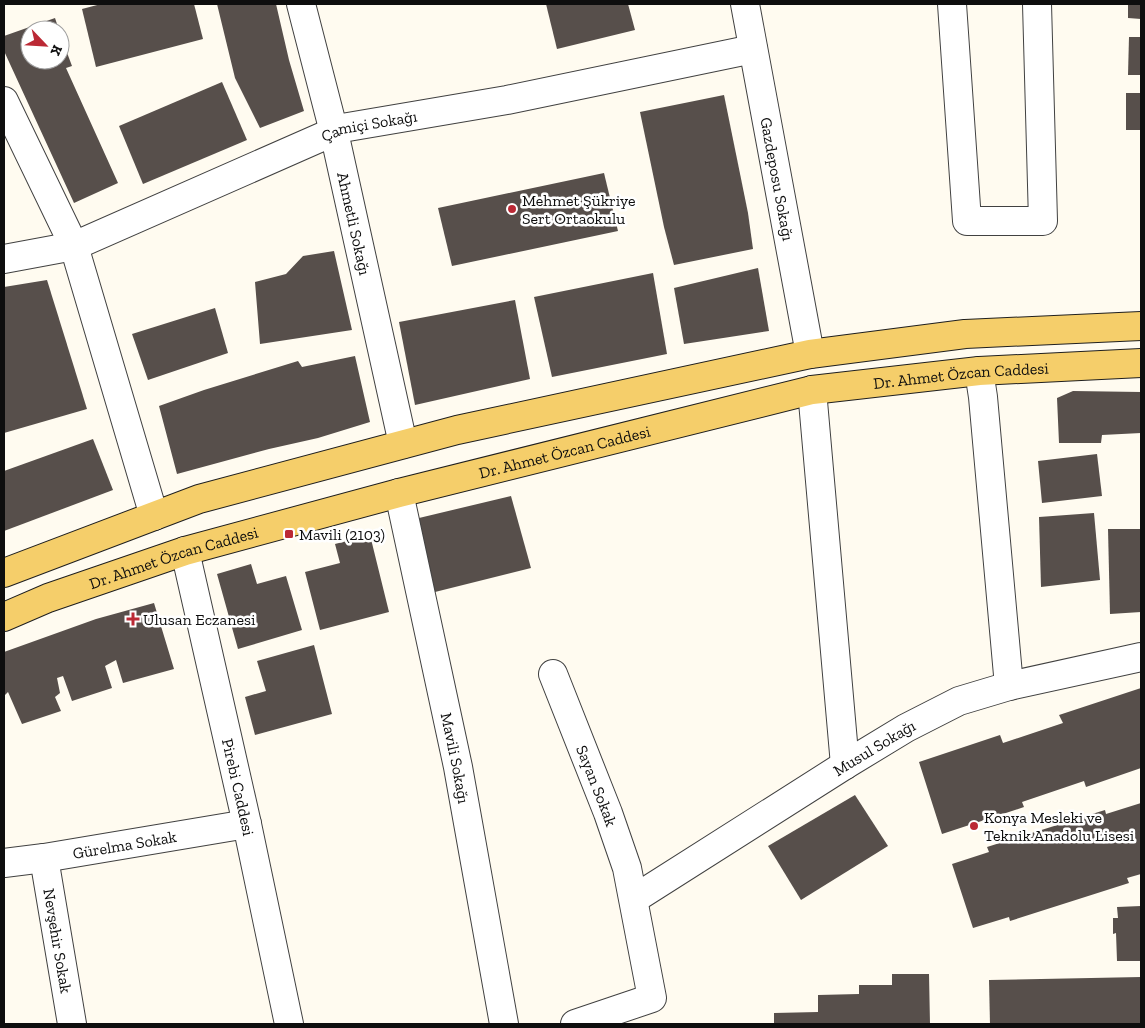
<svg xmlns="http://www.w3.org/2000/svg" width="1145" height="1028" viewBox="0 0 1145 1028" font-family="'Zilla Slab',serif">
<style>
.building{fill:#574f4b}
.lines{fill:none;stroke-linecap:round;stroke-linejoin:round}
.minor-casing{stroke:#414141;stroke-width:30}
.tertiary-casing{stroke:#414141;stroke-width:30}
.primary-casing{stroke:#1f1f1f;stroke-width:30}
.minor{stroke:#fff;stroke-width:28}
.tertiary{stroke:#fff;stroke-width:28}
.primary{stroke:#f5ce6a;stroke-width:28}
.poi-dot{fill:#bb2935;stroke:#fff;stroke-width:2}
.labels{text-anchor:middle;stroke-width:5;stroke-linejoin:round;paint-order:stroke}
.street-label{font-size:16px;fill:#0e0e0e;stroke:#fff}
.poi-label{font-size:16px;fill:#0e0e0e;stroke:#fff;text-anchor:start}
</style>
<rect width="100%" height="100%" fill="#fffbf0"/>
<g class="building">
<polygon points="101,4 194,4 203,39 96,67 82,9"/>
<polygon points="217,4 276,4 289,60 304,111 260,128 235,78"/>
<polygon points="546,4 628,4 635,30 557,49"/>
<polygon points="1128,4 1141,4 1141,19 1128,18"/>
<polygon points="55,18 59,30 30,30 30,60 60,60 60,34 72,66 66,68 118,183 74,203 4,51 4,36"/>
<polygon points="1129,37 1141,37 1141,75 1128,75"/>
<polygon points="222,82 247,140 143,184 119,126"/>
<rect x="1126" y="93" width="15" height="37"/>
<polygon points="724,95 748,213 753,249 674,265 664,227 640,112"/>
<polygon points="604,173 618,231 452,266 438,208"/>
<polygon points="334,251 352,330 260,344 255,282 286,274 303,256"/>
<polygon points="758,268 769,331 684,344 674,288"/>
<polygon points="653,273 667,354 552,377 534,297"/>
<polygon points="47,280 87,409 4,433 4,287"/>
<polygon points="515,300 530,379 415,405 399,322"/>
<polygon points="215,308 228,353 148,380 132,334"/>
<polygon points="355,356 370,422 318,438 269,449 177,474 159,406 204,390 298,361 302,367"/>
<polygon points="1073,391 1141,392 1141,433 1102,435 1101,443 1059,443 1057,398"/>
<polygon points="93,439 113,490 4,531 4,471"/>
<polygon points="1097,454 1102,496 1042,503 1038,461"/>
<polygon points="511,496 531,568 435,592 419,518"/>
<polygon points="1094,513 1100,580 1041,587 1039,517"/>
<polygon points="1108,529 1141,529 1141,612 1110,614"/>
<polygon points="370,535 389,612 320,630 305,572 340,563 335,544"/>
<polygon points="251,564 257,584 286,576 302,630 238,649 217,574"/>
<polygon points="154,603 174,669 123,683 116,660 105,666 112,688 72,701 63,676 57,678 60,693 55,697 61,711 22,724 8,692 4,696 4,652 96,619"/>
<polygon points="314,645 332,714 255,735 245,697 266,691 257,661"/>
<polygon points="1141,688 1141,768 1086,787 1084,781 1022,802 1024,807 942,834 919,762 1000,735 1003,743 1063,723 1059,715"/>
<polygon points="855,795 888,846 801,900 768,846"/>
<polygon points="1141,803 1141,874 1127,878 1129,883 1010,921 1009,917 973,928 952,864 989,852 987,847 1105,810 1106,814"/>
<polygon points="1141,906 1141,961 1117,961 1116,933 1113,934 1113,918 1118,918 1117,907"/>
<polygon points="892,974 929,974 930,1024 774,1024 774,1013 818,1012 818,995 859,994 859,985 892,985"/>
<polygon points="1141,977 1141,1024 990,1024 989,980"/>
</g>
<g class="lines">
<defs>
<g id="minor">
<path id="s1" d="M301,4L334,132L403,444"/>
<path id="s2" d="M745,4L810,354"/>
<polyline points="952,4 967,221 1043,221 1037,4"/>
<polyline points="4,101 74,246 154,516"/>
<path id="s3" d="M4,259L74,246L342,128L507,100L753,49"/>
<polyline points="979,371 983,397 1009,686"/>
<polyline points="812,390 845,765"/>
<path id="s4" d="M399,493L458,767L504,1024"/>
<path id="s5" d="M553,674L608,813L627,868L652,998L575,1024"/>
<path id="s6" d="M44,858L72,1024"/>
<path id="s7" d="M4,863L44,858L247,824"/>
<path id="s8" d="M634,899L845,765L906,728L959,701L1009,686L1141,657"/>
</g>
<g id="tertiary">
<path id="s9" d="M185,551L247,824L289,1024"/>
</g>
<g id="primary">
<polyline points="4,573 199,499 457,430 810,354 965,334 1141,326"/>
<path id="s10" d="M4,617L48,598L185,551L399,493L812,390L979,371L1141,363"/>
</g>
</defs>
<use href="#minor" class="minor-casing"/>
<use href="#tertiary" class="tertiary-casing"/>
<use href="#primary" class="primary-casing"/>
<use href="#minor" class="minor"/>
<use href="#tertiary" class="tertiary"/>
<use href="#primary" class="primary"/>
</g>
<g class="poi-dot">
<circle cx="512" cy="209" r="5"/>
<rect x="284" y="529" width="10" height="10" rx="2.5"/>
<path d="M130.5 611.5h5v5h5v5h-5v5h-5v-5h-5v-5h5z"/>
<circle cx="974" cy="826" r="5"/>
</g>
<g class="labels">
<g class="street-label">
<text dy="6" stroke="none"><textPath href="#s3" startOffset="391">Çamiçi Sokağı</textPath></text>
<text dy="6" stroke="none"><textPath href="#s2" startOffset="178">Gazdeposu Sokağı</textPath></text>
<text dy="6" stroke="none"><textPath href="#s1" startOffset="226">Ahmetli Sokağı</textPath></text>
<text dy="6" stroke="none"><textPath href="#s10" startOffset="990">Dr. Ahmet Özcan Caddesi</textPath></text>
<text dy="6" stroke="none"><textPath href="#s10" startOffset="585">Dr. Ahmet Özcan Caddesi</textPath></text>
<text dy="6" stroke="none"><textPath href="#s10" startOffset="180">Dr. Ahmet Özcan Caddesi</textPath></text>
<text dy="6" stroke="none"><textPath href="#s8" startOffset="284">Musul Sokağı</textPath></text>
<text dy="6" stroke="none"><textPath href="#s4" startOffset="271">Mavili Sokağı</textPath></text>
<text dy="6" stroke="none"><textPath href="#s5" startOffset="120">Sayan Sokak</textPath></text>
<text dy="6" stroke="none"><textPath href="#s9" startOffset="242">Pirebi Caddesi</textPath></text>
<text dy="6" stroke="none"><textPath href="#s7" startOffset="122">Gürelma Sokak</textPath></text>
<text dy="6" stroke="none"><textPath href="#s6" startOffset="84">Nevşehir Sokak</textPath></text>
</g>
<g class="poi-label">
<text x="522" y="206">Mehmet Şükriye<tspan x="522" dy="18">Sert Ortaokulu</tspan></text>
<text x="299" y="540">Mavili (2103)</text>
<text x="143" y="625">Ulusan Eczanesi</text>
<text x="984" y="823">Konya Mesleki ve<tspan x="984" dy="18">Teknik Anadolu Lisesi</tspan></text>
</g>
</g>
<rect width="1145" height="1028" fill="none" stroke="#0e0e0e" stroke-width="10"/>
<g transform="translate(45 45) rotate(115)"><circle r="24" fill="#ffffff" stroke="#9f9f9f"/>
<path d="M0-4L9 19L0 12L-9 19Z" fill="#bb2935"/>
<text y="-8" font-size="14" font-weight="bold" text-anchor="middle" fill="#0e0e0e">K</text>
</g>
</svg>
